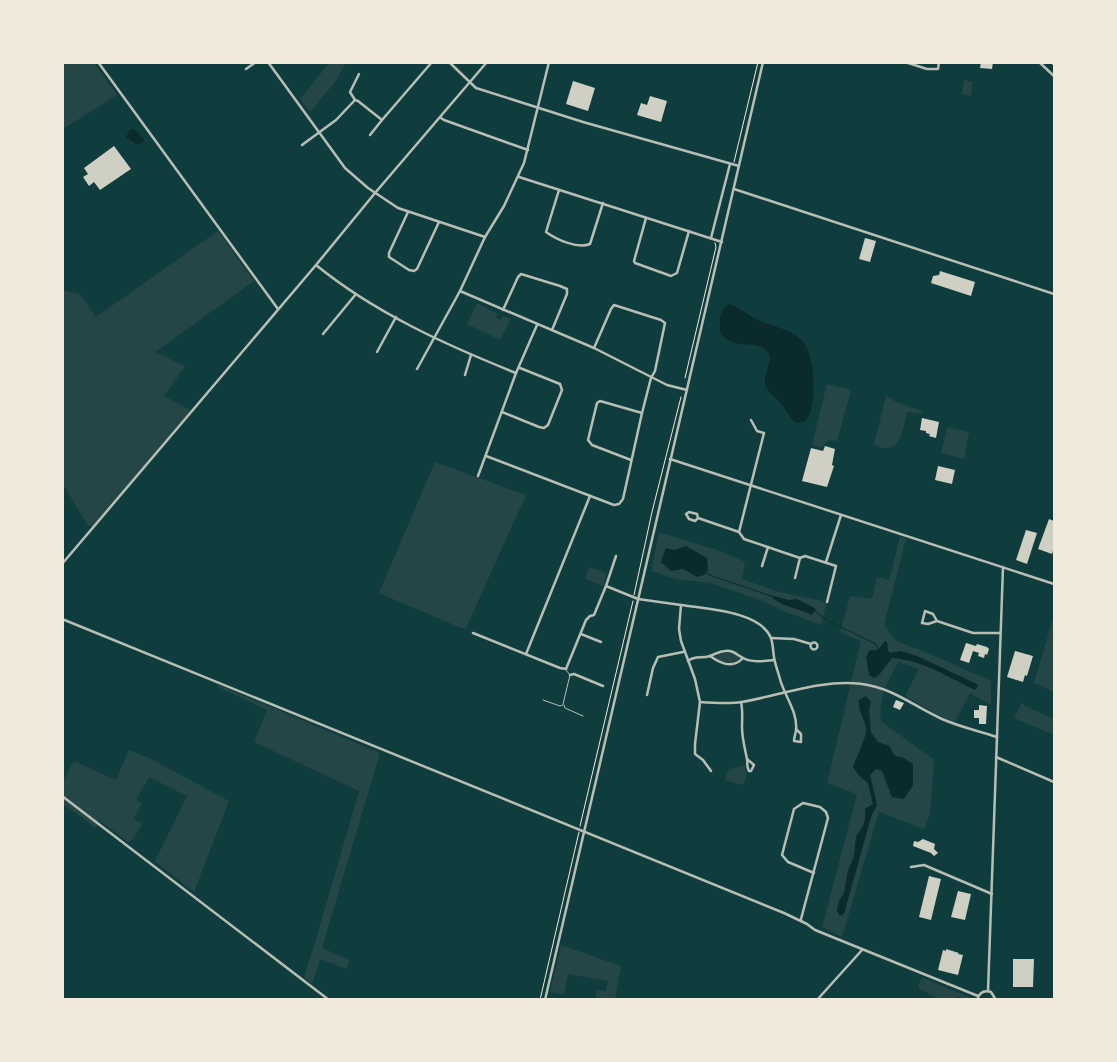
<svg xmlns="http://www.w3.org/2000/svg" width="1117" height="1062" viewBox="0 0 1117 1062" font-family="Signika,sans-serif">
<style>
.green{fill:#244646}
.water{fill:#0a2a2b}
.lines{fill:none;stroke-linecap:round;stroke-linejoin:round}
.stream{stroke:#0a2a2b;stroke-width:1}
.building{fill:#cfcfc3}
.path{stroke:#f1e9da;stroke-width:1}
.service{stroke:#b8beb3;stroke-width:1}
.minor{stroke:#b8beb3;stroke-width:2.5}
.trunk{stroke:#f1e9da;stroke-width:4.5}
</style>
<rect width="100%" height="100%" fill="#0f3d3e"/>
<g class="green">
<polygon points="63,62 94,63 117,95 63,129"/>
<polygon points="330,62 346,63 335,82 310,112 300,99"/>
<polygon points="964,80 973,82 971,96 962,94"/>
<polygon points="218,231 254,281 155,352 185,366 164,396 191,410 93,527 87,524 63,484 63,290 80,294 96,317"/>
<polygon points="477,303 498,314 496,318 501,320 503,316 511,319 500,340 467,324"/>
<polygon points="827,384 851,390 837,441 830,440 825,443 822,448 812,445"/>
<path d="M886,396L891,398L894,401L923,412L922,414L907,412C904,423 902,449 886,448C882,448 878,446 874,445Z"/>
<polygon points="947,427 969,432 964,459 941,453"/>
<polygon points="435,462 526,495 466,628 461,628 379,593"/>
<polygon points="659,532 720,551 745,562 742,579 779,592 823,601 826,605 821,625 783,611 763,601 728,589 710,583 676,579 651,571"/>
<path d="M900,537L906,539L884,624L896,641L928,653L991,681V705L970,693L955,722L936,714L905,696L919,669L898,662C888,681 878,698 881,721L934,760L930,814L924,829L879,812L842,937L822,927L857,794L827,783L861,641L840,632L850,596L872,599L877,577L889,580Z"/>
<polygon points="589,567 607,574 603,586 585,579"/>
<polygon points="1054,615 1054,692 1034,683"/>
<path d="M722,652C729,652 737,652 740,659C731,666 721,663 712,657Z"/>
<polygon points="219,685 380,753 322,948 349,960 347,969 320,959 312,984 304,977 314,946 359,791 254,742 267,710 218,687"/>
<polygon points="1022,702 1025,706 1054,719 1054,735 1014,718"/>
<polygon points="129,750 151,759 229,801 194,892 155,861 187,796 149,777 136,800 142,803 134,819 142,824 132,840 128,842 100,821 96,828 65,805 63,809 63,781 74,761 116,780"/>
<path d="M745,765C745,773 750,776 742,785L725,780L729,769Z"/>
<polygon points="561,945 621,966 615,999 595,999 597,990 606,991 608,981 568,974 564,994 550,992"/>
<polygon points="923,978 971,998 972,999 955,997 954,999 938,999 918,988 920,981"/>
</g>
<g class="water">
<path d="M133,129C139,132 139,137 144,139L142,143L137,145L126,137L129,131Z"/>
<path d="M729,304C740,307 746,314 756,319C771,327 792,328 803,342C815,355 816,397 810,413C809,416 806,419 804,422L796,423C790,418 787,411 782,405C777,398 767,393 765,384C763,374 775,359 767,351C758,341 741,347 730,341C727,340 724,337 721,334C719,324 718,310 729,304Z"/>
<polygon points="686,546 707,558 708,570 704,575 697,577 683,569 671,571 661,562 666,548 675,550"/>
<path d="M770,595L789,600L797,599L816,609L812,615C798,608 780,607 770,595Z"/>
<path d="M885,641L887,642L888,650L890,653L901,651L917,656L977,684L978,686L975,690C948,677 922,660 892,658L879,675L874,678L869,675L866,657L870,650H878Z"/>
<path d="M866,696L871,702L869,710L871,732L878,742L889,746L895,756L902,757L913,764V785L904,799L892,797L882,771L876,769L870,775L877,805L871,817L844,914L840,916L837,910L839,901L844,893L848,870L854,857L856,836L863,826L865,819V809L873,804L868,783L859,776L853,767C856,758 865,740 866,732C867,720 858,715 859,700Z"/>
</g>
<g class="lines">
<g class="stream">
<polyline points="706,573 715,577 771,596"/>
<polyline points="815,611 828,621 876,644 878,650"/>
</g>
</g>
<g class="building">
<polygon points="981,62 993,62 992,69 980,68"/>
<polygon points="573,81 595,88 588,111 566,104"/>
<polygon points="650,96 667,101 661,122 637,115 641,103 647,105"/>
<polygon points="114,146 131,169 100,190 94,182 89,186 83,177 88,174 84,168"/>
<polygon points="865,238 876,241 870,262 859,259"/>
<polygon points="940,271 975,282 971,296 931,283 933,276 939,275"/>
<polygon points="922,418 939,422 936,438 929,436 930,434 926,433 926,431 920,430"/>
<polygon points="825,446 835,449 832,465 834,466 827,487 802,481 811,448 823,451"/>
<polygon points="938,466 955,470 952,484 935,480"/>
<polygon points="1049,519 1054,521 1054,547 1052,554 1038,549"/>
<polygon points="1026,530 1037,533 1027,564 1016,560"/>
<polygon points="966,643 976,646 977,644 987,647 989,649 987,655 985,654 984,658 978,656 979,653 973,651 969,663 960,660"/>
<polygon points="1015,651 1033,656 1027,676 1025,675 1023,682 1007,677"/>
<polygon points="896,700 904,703 900,710 893,707"/>
<polygon points="979,705 987,706 986,724 979,724 979,718 974,718 974,710 979,710"/>
<polygon points="923,839 935,844 934,849 938,853 934,856 931,853 913,846 914,841 918,842"/>
<polygon points="929,876 941,879 931,920 919,917"/>
<polygon points="958,891 971,894 965,920 951,917"/>
<polygon points="946,949 959,953 958,954 963,955 958,975 938,970 943,950 946,951"/>
<polygon points="1013,959 1034,959 1033,987 1013,987"/>
</g>
<g class="lines">
<g class="path">
<polyline points="734,162 758,62"/>
<polyline points="685,378 716,247 715,243"/>
<polyline points="634,595 652,512 681,397"/>
<polyline points="580,826 633,601"/>
<polyline points="540,1000 579,832"/>
</g>
<g class="service">
<polyline points="543,700 560,706 563,705"/>
<polyline points="563,704 570,675 566,670"/>
<polyline points="564,705 565,708 583,716"/>
</g>
<g class="minor">
<polyline points="98,62 278,309"/>
<polyline points="268,62 345,168 368,188 398,208 485,237"/>
<polyline points="449,62 476,88 583,122 739,166"/>
<polyline points="905,62 927,69 938,69 939,62"/>
<polyline points="1039,62 1054,76"/>
<polyline points="246,69 256,62"/>
<polyline points="355,100 350,92 359,74"/>
<polyline points="441,118 444,120 528,150"/>
<polyline points="370,135 382,120"/>
<polyline points="302,145 336,120 355,100 358,101 382,120 432,62"/>
<polyline points="519,177 722,242"/>
<polyline points="734,189 1054,294"/>
<path d="M559,190L546,232C557,240 578,249 590,244L603,203"/>
<polyline points="408,212 389,253 389,257 409,270 414,271 417,269 439,222"/>
<polyline points="646,218 634,261 635,263 671,276 677,273 689,231"/>
<polyline points="711,238 730,164"/>
<path d="M316,265C375,313 446,345 516,373"/>
<polyline points="460,291 594,348 667,385 687,390"/>
<polyline points="503,310 518,277 521,274 560,286 567,289 567,294 552,330"/>
<polyline points="323,334 356,294"/>
<polyline points="377,352 396,317"/>
<polyline points="417,369 460,291 485,237 504,206 524,163 549,62"/>
<polyline points="465,375 471,355"/>
<polyline points="502,412 539,427 544,428 548,425 562,390 560,384 520,368"/>
<polyline points="486,456 614,505 619,504 623,499 642,413 651,378 655,371 665,323 661,320 614,305 611,309 594,348"/>
<polyline points="670,459 1054,584"/>
<polyline points="631,460 592,445 588,440 597,403 600,401 642,413"/>
<polyline points="478,476 516,373 537,325"/>
<polyline points="698,518 695,521 689,519 686,514 689,512 697,514 698,518 739,532 744,539 800,558 805,556 836,566 827,602"/>
<polyline points="739,532 764,433 757,431 751,420"/>
<polyline points="826,562 841,515"/>
<polyline points="62,564 316,265 375,193 487,62"/>
<polyline points="762,566 768,547"/>
<polyline points="795,578 800,558"/>
<polyline points="606,586 616,556"/>
<path d="M681,605C706,609 760,611 771,638C773,644 773,651 774,657C775,664 778,672 780,679C784,695 798,712 796,730C796,733 794,737 794,741L801,742V734L796,729"/>
<polyline points="62,619 784,913 807,924 815,930 978,996"/>
<polyline points="937,621 933,614 925,611 922,623 928,624 937,621 973,633 1000,633"/>
<path d="M473,633L560,668L566,669L586,620L590,616L594,615L606,586L638,599L681,605L679,629L681,641L695,679L700,702C714,703 729,704 742,702C782,695 821,679 862,684C893,688 915,707 942,719C960,727 979,731 997,737"/>
<polyline points="581,634 601,642"/>
<polyline points="771,638 794,639 811,644"/>
<circle cx="814" cy="646" r="3.5"/>
<polyline points="526,654 590,496"/>
<path d="M710,656C721,664 733,669 743,658"/>
<path d="M688,661C695,655 702,659 710,656C716,654 719,651 725,651C733,650 736,654 743,658C752,663 765,661 774,660"/>
<polyline points="570,675 574,674 603,686"/>
<polyline points="647,695 653,668 658,657 683,652"/>
<polyline points="700,702 695,744 695,754 703,760 711,771"/>
<path d="M741,702C743,711 742,718 742,727C742,738 745,749 747,759C748,764 746,766 749,771H751L754,765L747,759"/>
<polyline points="996,757 1054,782"/>
<polyline points="62,796 329,1000"/>
<polyline points="911,867 924,865 992,894"/>
<polyline points="801,921 801,919 828,818 826,812 820,807 803,803 794,809 782,855 788,862 814,873"/>
<polyline points="988,991 1003,567"/>
<polyline points="545,1000 763,62"/>
<polyline points="817,1000 862,950"/>
<path d="M977,1000C979,993 984,990 991,992L996,1000"/>
</g>
<polyline class="trunk" points="1054,62 1054,63"/>
</g>
<rect width="1117" height="1062" fill="none" stroke="#f1e9da" stroke-width="128"/>
</svg>
